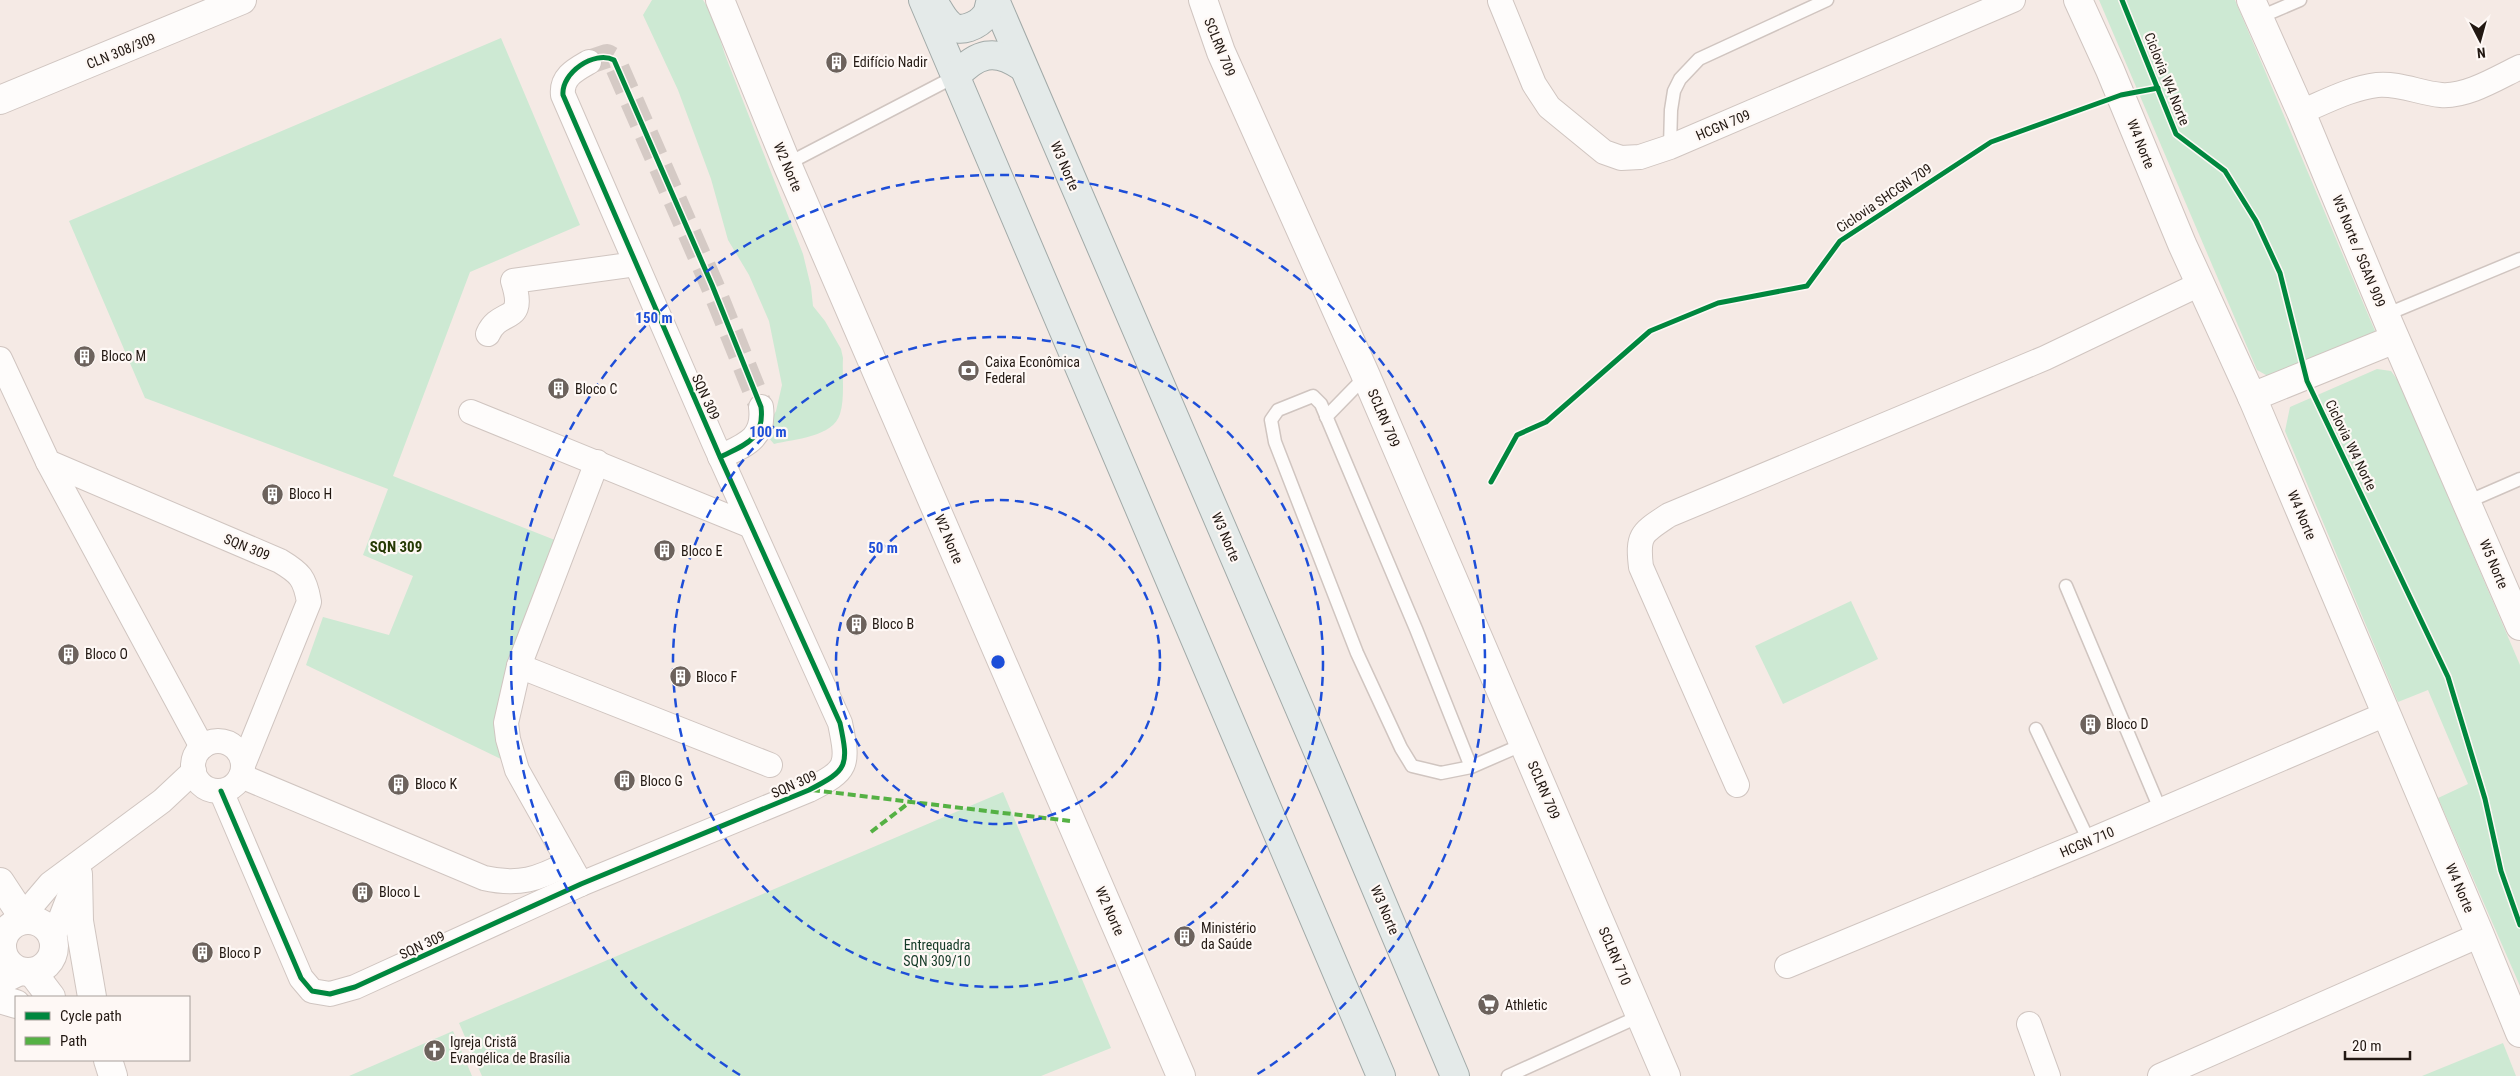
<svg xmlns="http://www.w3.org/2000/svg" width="2520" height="1076" viewBox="0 0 2520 1076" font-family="'Roboto Condensed',sans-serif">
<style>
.green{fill:#cde9d3}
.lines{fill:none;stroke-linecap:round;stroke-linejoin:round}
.street-tunnel{stroke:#d5cac5;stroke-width:24;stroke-dasharray:24 12;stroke-linecap:butt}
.lane-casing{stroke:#d0c5c0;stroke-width:15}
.street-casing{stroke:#d0c5c0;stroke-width:26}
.secondary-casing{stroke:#d0c5c0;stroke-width:30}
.primary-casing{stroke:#a2aaa8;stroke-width:30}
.lane{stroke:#fefcfb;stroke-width:12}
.street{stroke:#fefcfb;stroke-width:24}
.secondary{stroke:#fefcfb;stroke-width:28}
.primary{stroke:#e4eae9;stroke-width:28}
.quiet{stroke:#55b144;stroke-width:4;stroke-dasharray:8 4;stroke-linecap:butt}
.cycleway-casing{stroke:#fef8f5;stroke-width:8}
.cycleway{stroke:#00873e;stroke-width:5}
.ring{fill:none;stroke:#1d4ed8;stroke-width:2.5;stroke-dasharray:9 6}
.labels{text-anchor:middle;stroke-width:4.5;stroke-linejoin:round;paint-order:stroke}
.street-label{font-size:14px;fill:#221812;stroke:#fef8f5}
.poi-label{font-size:14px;fill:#221812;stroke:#fef8f5;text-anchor:start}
.park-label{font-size:14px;fill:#143a27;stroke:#fef8f5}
.neighbourhood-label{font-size:15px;font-weight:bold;fill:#253903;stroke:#fef8f5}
.centre{fill:#1d4ed8;stroke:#fef8f5;stroke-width:2.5}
.ring-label{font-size:15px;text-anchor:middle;font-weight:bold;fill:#1d4ed8;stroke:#fef8f5;stroke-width:4.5;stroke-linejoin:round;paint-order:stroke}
</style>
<rect width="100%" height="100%" fill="#f5eae5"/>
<g class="green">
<path d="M652,0H703C716,18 719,39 727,60L803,254L811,287L813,306L825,321L841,349L843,358C842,375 845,398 840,414C833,437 794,439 774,444L768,437L767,427L776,411L782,385L769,321L749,275L728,240L711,179L678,90L643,15Z"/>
<polygon points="2099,0 2235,0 2375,331 2371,339 2275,380 2257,370"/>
<polygon points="501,38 580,225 470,272 393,476 565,544 503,760 306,665 323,617 389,635 413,576 363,555 388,489 145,398 69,221"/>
<polygon points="2377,369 2391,371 2399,382 2520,665 2520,986 2438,798 2468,784 2428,690 2398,702 2285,431 2290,407"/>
<polygon points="1851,601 1878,659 1783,704 1755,646"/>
<polygon points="1003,792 1111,1048 1041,1076 482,1076 459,1023"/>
<polygon points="453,1031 472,1076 349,1076"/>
<polygon points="2503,1043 2516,1076 2422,1076"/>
</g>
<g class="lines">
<polyline class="street-tunnel" points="589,62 607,56 614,60 712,285 761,407"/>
<defs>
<g id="lane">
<polyline points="2258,18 2300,0"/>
<polyline points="1670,147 1671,110 1674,91 1680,79 1699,59 1827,0"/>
<polyline points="787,164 956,76"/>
<polyline points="2385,315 2520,259"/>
<polyline points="1326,417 1366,376"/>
<polyline points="2467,502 2520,479"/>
<polyline points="2066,586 2160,809"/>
<polyline points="2036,729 2089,841"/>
<polyline points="1471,767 1416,629 1321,404 1313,396 1278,410 1271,420 1275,442 1357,653 1401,748 1412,766 1441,773 1471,767 1524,744"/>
<polyline points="1508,1076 1640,1016"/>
</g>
<g id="street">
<polyline points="1500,1 1534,84 1549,107 1604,152 1621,158 1640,157 1670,147 2013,0"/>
<path d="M2301,112C2325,102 2351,88 2377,85C2400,83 2419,93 2441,95C2467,97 2497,78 2520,67"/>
<path d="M488,334C500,307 527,326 513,281L636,264"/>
<path d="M0,359L48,462L280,561C300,573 305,578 309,602L243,765"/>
<polyline points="471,412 751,526"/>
<path d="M720,457C745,445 765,439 761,407"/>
<polyline points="48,462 202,747"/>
<polyline points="519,666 770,765"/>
<circle cx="218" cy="766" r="25"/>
<path d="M241,776L484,878C519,886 538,879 569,863"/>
<path d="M1737,785L1641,567C1637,534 1642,533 1669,515L2045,358L2200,284"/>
<path d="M221,791L301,978L312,991L330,994L355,987L581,884L809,790C848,770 849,766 840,723L714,443L563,95C561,77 575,70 589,62"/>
<polyline points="581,884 517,770 508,739 506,723 519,666 597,462"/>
<polyline points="27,920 33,904 50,884 162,801 194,771"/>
<polyline points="53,938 76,879"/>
<polyline points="0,940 4,937"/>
<polyline points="1787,966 2089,841 2386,714"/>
<polyline points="0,983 24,971"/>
<polyline points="2029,1024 2048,1076"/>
<polyline points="2160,1076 2480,935"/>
</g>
<g id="secondary">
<polyline points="720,0 787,164 1181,1076"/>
<polyline points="1203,0 1221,52 1366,376 1666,1076"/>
<polyline points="2078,0 2110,70 2182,244 2252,397 2480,935 2520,1033"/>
<polyline points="2251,0 2301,112 2389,324 2520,626"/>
<polyline points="0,100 242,0"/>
<polyline points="2252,397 2395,339"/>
<polyline points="78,874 79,921 92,997"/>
<polyline points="0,882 25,920"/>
<circle cx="28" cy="946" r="26"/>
<polyline points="32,972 51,997"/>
<polyline points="0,999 16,1004"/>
<polyline points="108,1060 113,1076"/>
</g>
<g id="primary">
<polyline points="923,0 1381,1076"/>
<polyline points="995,0 1335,791 1455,1076"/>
<path d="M933,1C938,8 942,18 949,24C959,35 979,25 986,15C989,11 989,5 991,0"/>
<path d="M956,76C977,53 995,48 1021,66"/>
</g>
</defs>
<use href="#lane" class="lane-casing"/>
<use href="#street" class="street-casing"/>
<use href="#secondary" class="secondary-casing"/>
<use href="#primary" class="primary-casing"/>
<use href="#lane" class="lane"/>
<use href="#street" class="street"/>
<use href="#secondary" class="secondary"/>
<use href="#primary" class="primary"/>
<g class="quiet">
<polyline points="812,790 1070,821"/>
<polyline points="871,832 910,802"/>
</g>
<defs>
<g id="cycleway">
<polyline points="2122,0 2176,134 2225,171 2256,221 2280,273 2307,381 2448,677 2485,799 2501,871 2520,925"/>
<polyline points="1491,482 1517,435 1546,422 1650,331 1718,303 1807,286 1840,241 1991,142 2121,95 2158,88"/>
<path d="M221,791L301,978L312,991L330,994L355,987L581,884L809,790C848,770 849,766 840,723L720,457L714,443L563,95C561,73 594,50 614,60L712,285L761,407C765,439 745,445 720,457"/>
</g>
</defs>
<use href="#cycleway" class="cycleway-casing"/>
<use href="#cycleway" class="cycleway"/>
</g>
<g class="ring">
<circle cx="998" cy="662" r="162"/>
<circle cx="998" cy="662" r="325"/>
<path d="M740 1075A487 487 0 1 1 1256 1075"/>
</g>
<defs>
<symbol id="building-disc" viewBox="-11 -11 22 22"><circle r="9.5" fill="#6c625c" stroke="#fef8f5"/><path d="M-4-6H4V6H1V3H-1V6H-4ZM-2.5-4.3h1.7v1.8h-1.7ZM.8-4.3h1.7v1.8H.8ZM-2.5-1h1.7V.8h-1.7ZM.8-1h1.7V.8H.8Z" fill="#fff"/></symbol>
<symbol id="bank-disc" viewBox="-11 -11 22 22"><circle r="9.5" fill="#6c625c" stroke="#fef8f5"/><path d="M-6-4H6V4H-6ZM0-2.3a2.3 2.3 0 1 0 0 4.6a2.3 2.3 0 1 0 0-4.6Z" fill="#fff"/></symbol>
<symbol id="supermarket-disc" viewBox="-11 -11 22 22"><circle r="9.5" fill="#6c625c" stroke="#fef8f5"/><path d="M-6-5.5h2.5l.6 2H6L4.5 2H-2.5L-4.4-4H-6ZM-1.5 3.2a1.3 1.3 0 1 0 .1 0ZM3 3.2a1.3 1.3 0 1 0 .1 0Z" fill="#fff"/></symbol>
<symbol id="church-disc" viewBox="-11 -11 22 22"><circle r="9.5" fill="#6c625c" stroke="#fef8f5"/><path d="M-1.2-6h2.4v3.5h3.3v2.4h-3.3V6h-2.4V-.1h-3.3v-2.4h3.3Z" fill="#fff"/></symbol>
</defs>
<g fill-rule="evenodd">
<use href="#building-disc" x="824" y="50" width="25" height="25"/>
<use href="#building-disc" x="72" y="344" width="25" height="25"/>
<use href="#bank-disc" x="956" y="358" width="25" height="25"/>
<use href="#building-disc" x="546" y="376" width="25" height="25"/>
<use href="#building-disc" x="260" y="482" width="25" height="25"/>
<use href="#building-disc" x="652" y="538" width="25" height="25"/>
<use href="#building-disc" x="844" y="612" width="25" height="25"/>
<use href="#building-disc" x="56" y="642" width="25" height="25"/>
<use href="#building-disc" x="668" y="664" width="25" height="25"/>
<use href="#building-disc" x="2078" y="712" width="25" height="25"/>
<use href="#building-disc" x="612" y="768" width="25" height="25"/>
<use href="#building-disc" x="386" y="772" width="25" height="25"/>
<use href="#building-disc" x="350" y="880" width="25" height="25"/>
<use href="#building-disc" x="1172" y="924" width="25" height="25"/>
<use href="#building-disc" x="190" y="940" width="25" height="25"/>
<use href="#supermarket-disc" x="1476" y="992" width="25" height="25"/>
<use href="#church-disc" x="422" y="1038" width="25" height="25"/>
</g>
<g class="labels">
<g class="street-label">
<text transform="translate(1220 47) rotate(68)" y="5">SCLRN 709</text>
<text transform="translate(121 51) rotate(-22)" y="5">CLN 308/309</text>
<text transform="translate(2167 79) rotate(68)" y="5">Ciclovia W4 Norte</text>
<text transform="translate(1723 125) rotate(-23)" y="5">HCGN 709</text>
<text transform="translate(2141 144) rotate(68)" y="5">W4 Norte</text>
<text transform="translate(1065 166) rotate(67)" y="5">W3 Norte</text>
<text transform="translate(788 167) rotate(67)" y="5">W2 Norte</text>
<text transform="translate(1884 198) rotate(-34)" y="5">Ciclovia SHCGN 709</text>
<text transform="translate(2359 251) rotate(68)" y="5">W5 Norte / SGAN 909</text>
<text transform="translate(706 397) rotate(66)" y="5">SQN 309</text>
<text transform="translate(1384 418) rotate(67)" y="5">SCLRN 709</text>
<text transform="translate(2351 445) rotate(64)" y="5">Ciclovia W4 Norte</text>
<text transform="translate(2302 515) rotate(67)" y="5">W4 Norte</text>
<text transform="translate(1226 537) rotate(67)" y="5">W3 Norte</text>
<text transform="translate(949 539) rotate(67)" y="5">W2 Norte</text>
<text transform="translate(247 547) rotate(22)" y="5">SQN 309</text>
<text transform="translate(2494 564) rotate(67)" y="5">W5 Norte</text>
<text transform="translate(794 784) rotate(-24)" y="5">SQN 309</text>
<text transform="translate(1544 790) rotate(67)" y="5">SCLRN 709</text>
<text transform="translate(2087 842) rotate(-23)" y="5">HCGN 710</text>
<text transform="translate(2460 888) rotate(67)" y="5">W4 Norte</text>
<text transform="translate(1385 910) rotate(67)" y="5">W3 Norte</text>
<text transform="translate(1110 911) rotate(66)" y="5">W2 Norte</text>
<text transform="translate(422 945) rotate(-25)" y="5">SQN 309</text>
<text transform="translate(1615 956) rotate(67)" y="5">SCLRN 710</text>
</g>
<g class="poi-label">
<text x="853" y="67">Edifício Nadir</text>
<text x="101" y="361">Bloco M</text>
<text x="985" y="367">Caixa Econômica<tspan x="985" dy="16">Federal</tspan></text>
<text x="575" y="394">Bloco C</text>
<text x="289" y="499">Bloco H</text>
<text x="681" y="556">Bloco E</text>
<text x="872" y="629">Bloco B</text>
<text x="85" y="659">Bloco O</text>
<text x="696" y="682">Bloco F</text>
<text x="2106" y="729">Bloco D</text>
<text x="640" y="786">Bloco G</text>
<text x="415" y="789">Bloco K</text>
<text x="379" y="897">Bloco L</text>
<text x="1201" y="933">Ministério<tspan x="1201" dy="16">da Saúde</tspan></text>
<text x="219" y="958">Bloco P</text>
<text x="1505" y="1010">Athletic</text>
<text x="450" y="1047">Igreja Cristã<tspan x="450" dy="16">Evangélica de Brasília</tspan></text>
</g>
<g class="park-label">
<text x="937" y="950">Entrequadra<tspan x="937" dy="16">SQN 309/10</tspan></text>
</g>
<g class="neighbourhood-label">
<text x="396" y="552">SQN 309</text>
</g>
</g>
<circle cx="998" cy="662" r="8" class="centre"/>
<g class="ring-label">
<text x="654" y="323">150 m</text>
<text x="768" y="437">100 m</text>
<text x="883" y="553">50 m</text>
</g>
<rect x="15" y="996" width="175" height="65" fill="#fef8f5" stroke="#a69e9a"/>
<rect x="25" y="1012" width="25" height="8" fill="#00873e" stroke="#a69e9a"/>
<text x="60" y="1021" font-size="15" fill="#221812">Cycle path</text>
<rect x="25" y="1037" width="25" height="8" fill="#55b144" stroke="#a69e9a"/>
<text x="60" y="1046" font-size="15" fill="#221812">Path</text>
<g transform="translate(2480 40) rotate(174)" stroke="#fef8f5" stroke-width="4" paint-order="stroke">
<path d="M0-4L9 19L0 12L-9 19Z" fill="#221812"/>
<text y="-8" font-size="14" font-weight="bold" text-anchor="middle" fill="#221812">N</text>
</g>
<path d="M2345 1051v8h65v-8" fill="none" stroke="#221812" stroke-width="2.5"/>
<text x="2352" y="1051" font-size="15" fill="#221812" stroke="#fef8f5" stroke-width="4" paint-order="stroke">20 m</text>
</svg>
